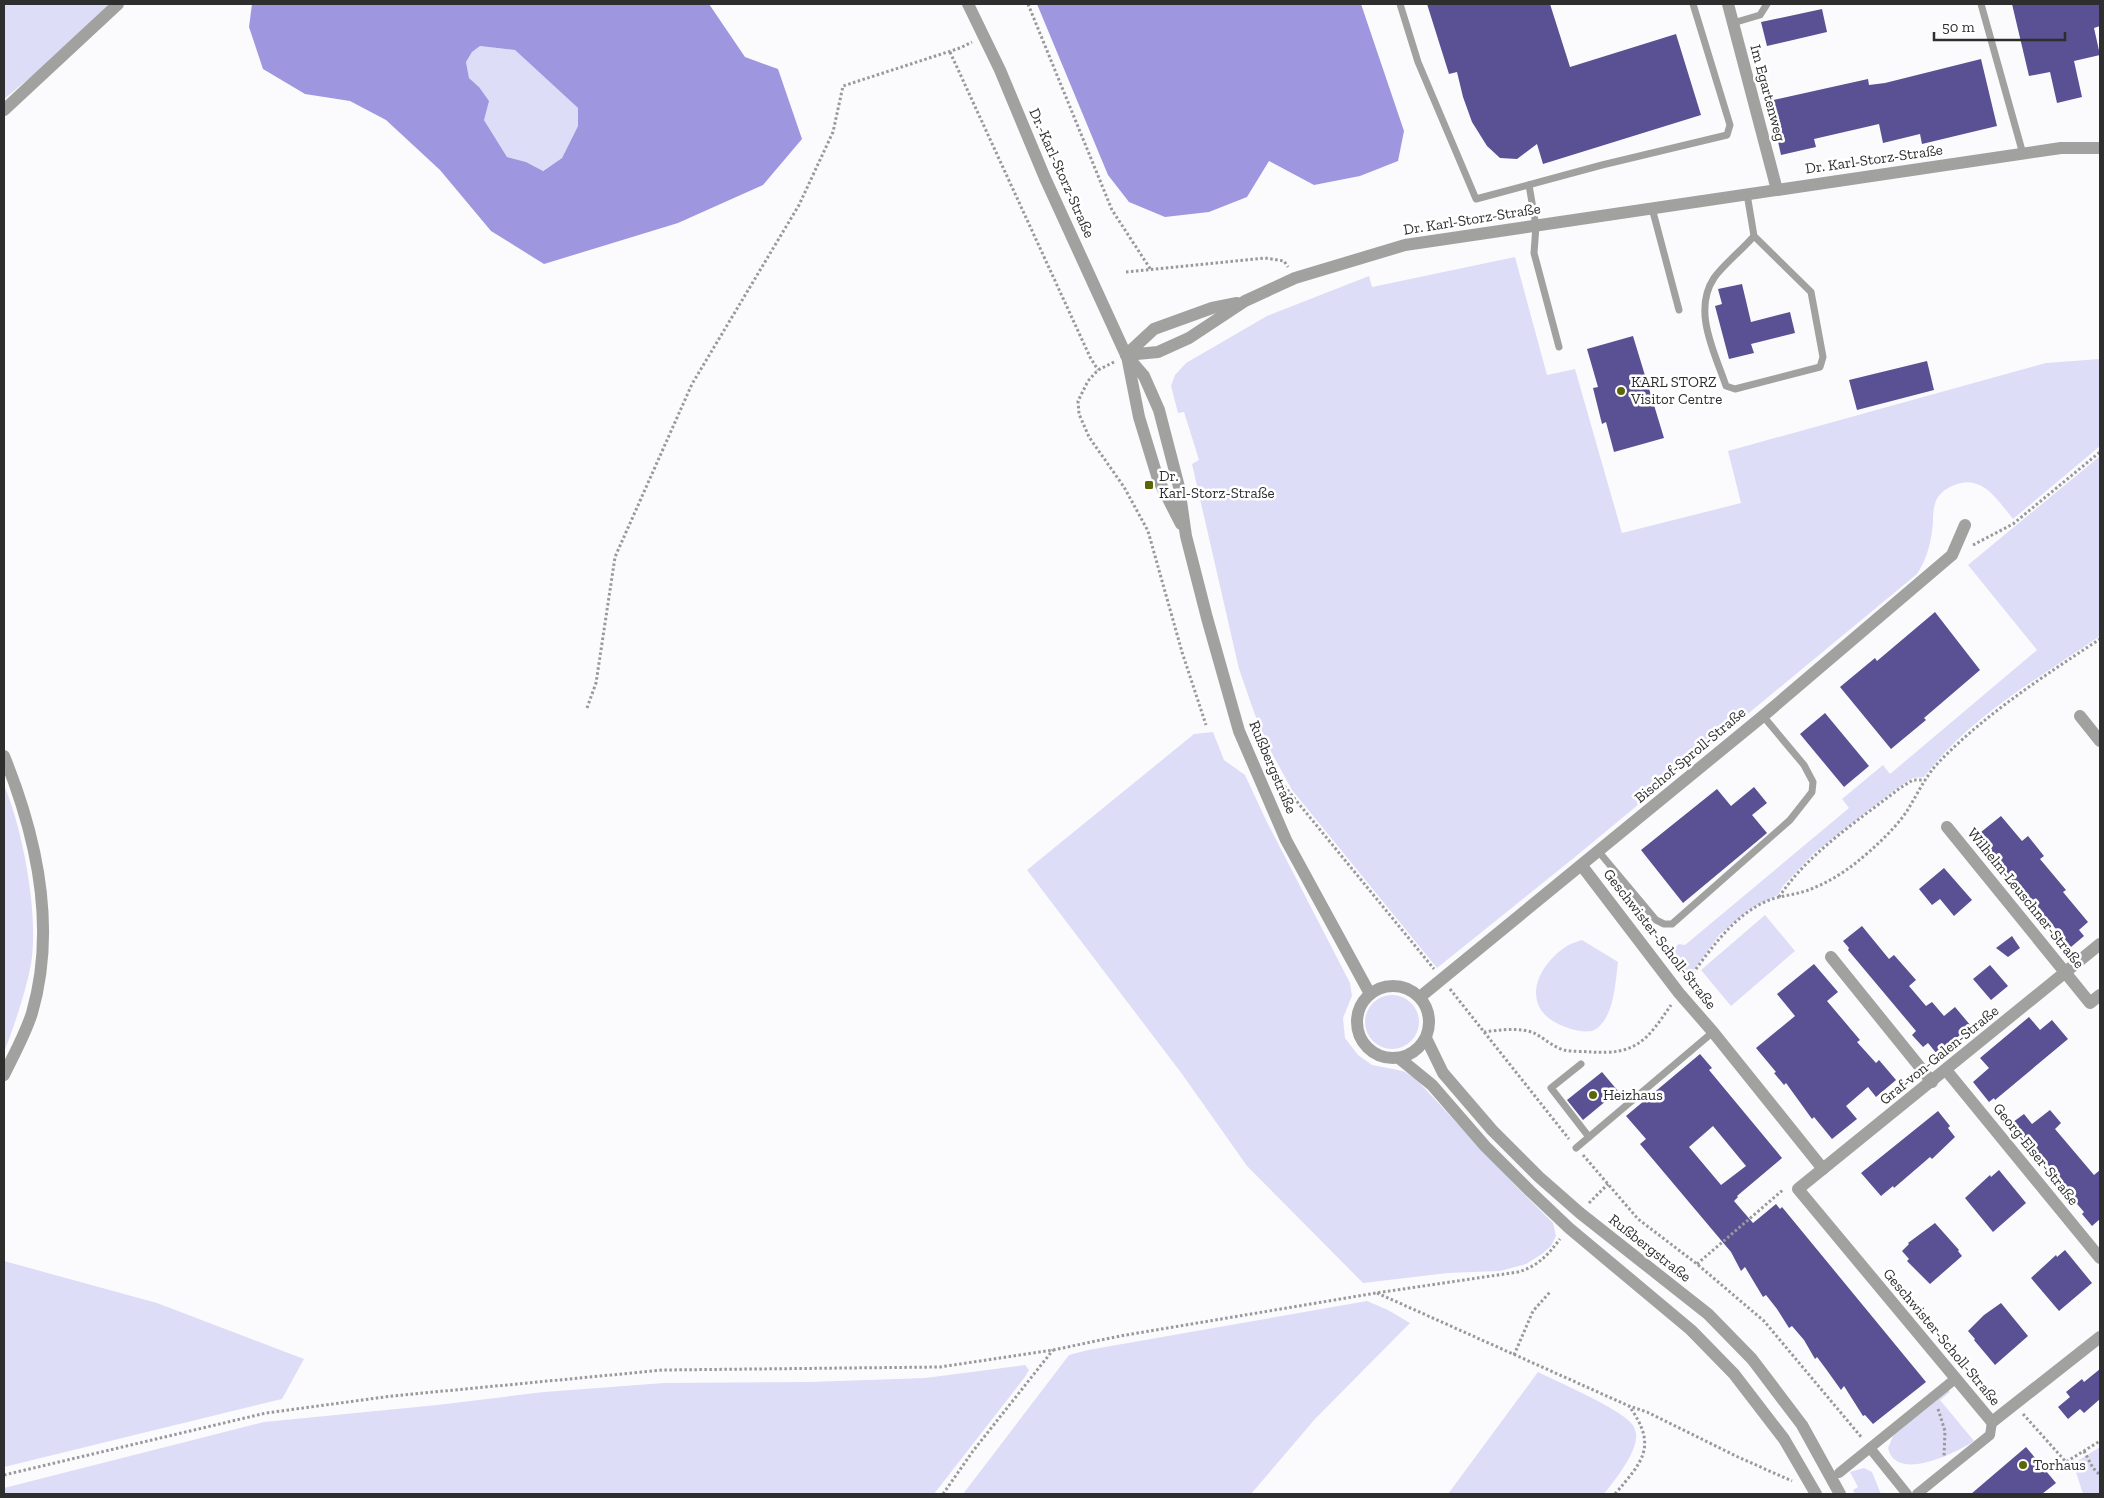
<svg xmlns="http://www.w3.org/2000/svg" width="2104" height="1498" viewBox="0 0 2104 1498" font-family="'Zilla Slab',serif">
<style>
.green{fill:#deddf8}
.water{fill:#9e97e0;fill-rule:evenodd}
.building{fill:#595193;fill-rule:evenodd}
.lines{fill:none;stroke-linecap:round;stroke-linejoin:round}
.path{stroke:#99999b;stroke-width:3;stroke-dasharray:2.5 2.5;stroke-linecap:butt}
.service{stroke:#a1a1a0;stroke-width:7}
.pedestrian{stroke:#a1a1a0;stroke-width:10}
.minor{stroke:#a1a1a0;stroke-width:12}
.tertiary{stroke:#a1a1a0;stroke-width:12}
.poi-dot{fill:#5b6608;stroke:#fff;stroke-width:2}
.labels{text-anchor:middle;stroke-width:5;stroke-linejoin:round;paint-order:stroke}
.street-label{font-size:15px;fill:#2e2e2f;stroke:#fff}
.poi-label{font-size:15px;fill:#2e2e2f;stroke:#fff;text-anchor:start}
</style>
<rect width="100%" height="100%" fill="#fbfbfe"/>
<g class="green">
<polygon points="4,4 109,4 43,67 4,99"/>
<polygon points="480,46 515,50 578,108 578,126 562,158 542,171 526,162 507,157 484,120 479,87 469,78 466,62 472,52"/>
<path d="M1515,257L1547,375L1575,369L1622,533L1741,503L1728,451L2046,363L2100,359V446L2013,519C1997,499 1981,472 1952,486C1944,490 1937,495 1935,504C1933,510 1933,517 1933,523C1931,542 1928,557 1917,574L1575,857L1437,968L1292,790L1262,735L1239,669L1192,464L1199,460L1184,412L1178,413L1171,386L1175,375L1186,363L1267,316L1369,276L1372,287Z"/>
<path d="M2100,456V636C2039,678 1969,717 1924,777L1913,778L1896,789L1814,853L1783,886L1778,895L1750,909L1720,934L1687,979L1667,954L1679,944L1685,945L1849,808L1842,799L1883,765L1890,774L2037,650L1968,565Z"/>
<polygon points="1213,732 1224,760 1245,775 1266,820 1350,983 1352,996 1343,1018 1345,1038 1358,1055 1372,1065 1403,1071 1415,1078 1513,1183 1553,1223 1556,1236 1551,1246 1542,1254 1526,1264 1500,1271 1448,1273 1363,1283 1247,1166 1182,1074 1027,870 1194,734"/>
<path d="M4,785C23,830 39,916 31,964C26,991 14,1027 4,1052Z"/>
<polygon points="1765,915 1795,951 1731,1006 1701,970"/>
<path d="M1582,940L1618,962C1616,979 1614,1009 1603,1022C1601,1025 1596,1030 1592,1031C1577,1034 1549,1023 1541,1010C1527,988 1545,961 1564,948C1569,944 1576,942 1582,940Z"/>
<circle cx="1392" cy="1022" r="27"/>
<polygon points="4,1261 157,1303 304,1359 282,1399 4,1467"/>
<polygon points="1367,1301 1388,1310 1410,1323 1315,1419 1251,1494 963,1494 1069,1355 1088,1350"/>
<polygon points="1025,1365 1029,1370 1025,1377 934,1494 4,1494 4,1488 264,1422 437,1405 544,1392 664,1383 810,1382 925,1378"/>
<path d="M1538,1372C1558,1382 1621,1409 1632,1424C1634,1426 1636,1432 1636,1434C1638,1452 1614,1481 1604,1494H1448Z"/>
<path d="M1948,1390L1950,1392L1940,1400L1974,1441C1956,1453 1896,1483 1888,1448L1893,1436Z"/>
<polygon points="2100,1447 2100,1494 2083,1494 2074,1466 2076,1462"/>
<polygon points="1864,1468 1872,1472 1881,1494 1855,1494 1853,1490 1858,1487 1850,1472"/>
</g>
<g class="water">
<path d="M252,4H709L745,57L778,69L802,139L763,185L678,223L544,264L491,231L440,170L386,120L350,101L305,94L263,69L249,27ZM480,46L515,50L578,108V126L562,158L543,171L526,162L507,157L484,120L489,101L479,87L469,78L466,62L472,52Z"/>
<polygon points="1037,4 1361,4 1404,131 1398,161 1360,176 1314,185 1269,161 1247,197 1209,212 1165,217 1129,202 1108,175"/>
</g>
<g class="building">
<polygon points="1427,4 1550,4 1570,67 1676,34 1701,115 1543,164 1537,144 1517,159 1500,158 1487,146 1472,122 1463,97 1457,72 1449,74"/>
<polygon points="2012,4 2100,4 2100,26 2094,28 2100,55 2074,61 2082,97 2057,103 2050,72 2029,76"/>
<polygon points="1822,9 1827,32 1767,46 1761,22"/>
<polygon points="1981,59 1997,126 1922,144 1920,134 1883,143 1879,124 1814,139 1816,147 1781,155 1769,101 1868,79 1869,85 1885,83"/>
<polygon points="1742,284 1751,322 1790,312 1795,333 1751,344 1754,353 1729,359 1715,306 1722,304 1718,289"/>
<polygon points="1633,336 1664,438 1614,452 1606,422 1602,424 1593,388 1598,387 1587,349"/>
<polygon points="1927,361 1934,390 1857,410 1849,380"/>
<polygon points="1935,612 1980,670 1924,718 1926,720 1891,749 1840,687 1875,658 1877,661"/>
<polygon points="1825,713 1869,766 1844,787 1800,734"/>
<polygon points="1754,787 1767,803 1752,815 1767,833 1683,903 1641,850 1717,789 1731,806"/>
<polygon points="2001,816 2022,841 2028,836 2044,856 2040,859 2066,890 2063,892 2088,922 2079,930 2084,936 2071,947 2024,891 2021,893 1976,836"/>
<polygon points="1944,868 1972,900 1954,916 1940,899 1932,905 1919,889"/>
<polygon points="1862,926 1889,959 1894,955 1916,980 1909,986 1926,1006 1932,1002 1944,1016 1955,1007 1971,1026 1937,1054 1928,1043 1923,1047 1912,1035 1916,1031 1848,950 1849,948 1843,941"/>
<polygon points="2012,936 2020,948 2008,957 1996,948"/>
<polygon points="1814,964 1838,992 1827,1001 1860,1040 1857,1042 1876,1063 1879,1060 1896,1080 1876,1097 1868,1087 1846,1106 1857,1119 1832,1139 1814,1117 1812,1119 1786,1083 1784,1085 1774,1073 1776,1072 1756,1048 1795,1016 1777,994"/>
<polygon points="1990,965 2008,986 1991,1000 1973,979"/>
<polygon points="2029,1017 2040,1030 2052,1020 2068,1039 1995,1100 1994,1098 1989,1102 1973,1082 1989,1068 1980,1058"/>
<path d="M1700,1054L1712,1068L1709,1070L1782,1158L1737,1196L1738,1197L1734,1201L1753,1223L1776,1204L1780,1209L1782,1207L1926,1382L1873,1424L1865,1415L1863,1416L1844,1386L1841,1390L1826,1369L1817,1357L1815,1359L1804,1340L1792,1326L1789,1328L1777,1309L1766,1295L1763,1297L1745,1267L1741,1271L1731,1252L1640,1144L1646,1139L1626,1116ZM1713,1126L1746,1166L1721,1185L1689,1147Z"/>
<polygon points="1602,1072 1618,1091 1583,1120 1567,1100"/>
<polygon points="2050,1110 2061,1123 2055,1129 2094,1175 2100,1170 2100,1219 2092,1226 2082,1214 2084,1212 2059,1183 2061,1180 2033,1147 2029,1150 2009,1125 2024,1114 2032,1124"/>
<polygon points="1938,1111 1950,1126 1948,1128 1955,1137 1932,1159 1930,1157 1894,1188 1893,1186 1881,1196 1861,1173"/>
<polygon points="1999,1170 2026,1203 1993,1232 1965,1198 1990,1175 1991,1177"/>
<polygon points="1935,1223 1959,1250 1958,1251 1962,1256 1930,1284 1907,1261 1909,1259 1902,1251 1909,1244 1908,1243"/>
<polygon points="2065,1250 2092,1283 2059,1311 2031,1278 2056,1255 2057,1257"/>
<polygon points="2001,1303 2028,1336 1995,1365 1974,1340 1975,1339 1968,1331 1984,1315"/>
<polygon points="2100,1369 2100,1399 2084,1413 2080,1409 2068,1419 2058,1407 2070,1397 2066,1392 2082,1379 2084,1382"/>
<polygon points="2026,1447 2056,1483 2042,1494 1971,1494"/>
</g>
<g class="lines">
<g class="path">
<polyline points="1028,4 1112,210 1151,270"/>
<polyline points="950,52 1090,357 1098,370"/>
<polyline points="1126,272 1265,258 1284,261 1288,267"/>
<polyline points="1114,362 1098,370 1088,381 1078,401 1079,414 1089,437 1124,487 1148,531 1182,652 1206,725"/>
<polyline points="1973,545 2013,524 2100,452"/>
<polyline points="587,708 596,683 615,557 692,384 799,205 833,132 843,86 960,48 972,42"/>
<polyline points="1268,755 1281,782 1434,969"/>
<path d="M1779,897C1809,852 1858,821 1900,788L1913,780H1925"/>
<path d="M1687,981C1709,952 1732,916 1767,901C1781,895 1797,895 1811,889C1827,883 1843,873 1857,862C1874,848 1894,830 1907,811C1917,795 1925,777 1938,763C1985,714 2044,676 2100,639"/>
<polyline points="1450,989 1569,1139"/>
<path d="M1484,1032C1499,1030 1519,1027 1534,1033C1544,1038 1553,1047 1564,1050C1572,1052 1583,1051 1591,1052C1637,1055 1647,1040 1671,1005"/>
<polyline points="1583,1155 1638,1219 1697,1264 1764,1321 1862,1438"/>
<polyline points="1589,1203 1608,1184"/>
<polyline points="1697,1264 1784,1189"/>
<polyline points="1377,1293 1629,1406 1647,1412 1738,1457 1792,1481"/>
<polyline points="1514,1355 1533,1311 1550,1292"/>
<polyline points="1938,1409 1945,1431 1944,1456"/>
<polyline points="2023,1414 2066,1462 2100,1441"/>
<polyline points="2084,1451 2093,1468 2100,1475"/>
<path d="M4,1475L266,1413L392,1396L663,1370L940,1367L1053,1350L1120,1336L1376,1293L1518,1272C1538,1266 1547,1256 1560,1239"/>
<polyline points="943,1494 973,1451 1053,1350"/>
<path d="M1615,1494C1643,1461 1658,1446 1629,1406"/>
</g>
<g class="service">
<polyline points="1400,4 1418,62 1476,199 1602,165 1727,135 1730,125 1693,4"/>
<polyline points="1981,4 2023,154"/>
<polyline points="1733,23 1760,15 1767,4"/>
<polyline points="1529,185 1536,226 1534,253 1559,347"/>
<path d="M1747,194L1754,236C1742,250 1723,265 1714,278C1692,311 1715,353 1726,386L1735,389L1820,367L1823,357L1811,292L1754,236"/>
<polyline points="1652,208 1679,310"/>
<polyline points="1599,852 1656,920 1664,924 1672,924 1790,820 1812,792 1813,782 1804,765 1763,716"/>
<polyline points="1581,1064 1551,1088 1589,1137"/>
<polyline points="1576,1148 1713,1032"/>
</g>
<g class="pedestrian">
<polyline points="1870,1448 1907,1494"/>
<polyline points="1839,1473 1955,1379"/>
<polyline points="1917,1494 1990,1435 1992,1422"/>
</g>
<g class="minor">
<polyline points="1728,4 1777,190"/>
<polyline points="4,110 118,4"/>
<polyline points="1126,355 1158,352 1189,338 1245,301 1295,278 1405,245 2061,148 2100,148"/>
<polyline points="1126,355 1154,329 1212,308 1237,303"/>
<polyline points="2080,716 2100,741"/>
<path d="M4,756C37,837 57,927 32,1013C25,1035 14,1054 4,1075"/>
<polyline points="1947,827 2090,1003 2100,995"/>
<polyline points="1582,866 1679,993 1713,1032 1823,1169"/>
<polyline points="2100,944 1798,1189 1992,1422 2100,1337"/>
<polyline points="1831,957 1932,1082"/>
<polyline points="1420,997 1763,716 1952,555 1965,525"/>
<polyline points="1946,1070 2100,1258"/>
</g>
<g class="tertiary">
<polyline points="968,4 1000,70 1045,178 1126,355 1144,376 1159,410 1179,487 1186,536 1207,618 1239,731 1286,840 1370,994"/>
<polyline points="1127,356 1139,417 1158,479 1181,524"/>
<circle cx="1393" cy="1022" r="36"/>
<polyline points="1426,1038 1443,1073 1492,1130 1539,1177 1580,1213 1708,1314 1752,1359 1802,1425 1840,1494"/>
<polyline points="1399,1058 1432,1085 1485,1146 1530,1191 1569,1228 1691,1330 1734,1374 1784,1439 1816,1494"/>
</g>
</g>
<g class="poi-dot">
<circle cx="1621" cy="391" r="5"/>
<rect x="1144" y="480" width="10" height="10" rx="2.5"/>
<circle cx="1593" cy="1095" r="5"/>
<circle cx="2023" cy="1465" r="5"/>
</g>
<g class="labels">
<g class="street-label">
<text transform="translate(1768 93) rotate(75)" y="5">Im Egartenweg</text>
<text transform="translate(1874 159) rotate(-8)" y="5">Dr. Karl-Storz-Straße</text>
<text transform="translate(1062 173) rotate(66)" y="5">Dr.-Karl-Storz-Straße</text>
<text transform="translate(1472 219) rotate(-9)" y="5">Dr. Karl-Storz-Straße</text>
<text transform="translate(1690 755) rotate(-40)" y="5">Bischof-Sproll-Straße</text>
<text transform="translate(1273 767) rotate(67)" y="5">Rußbergstraße</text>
<text transform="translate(2026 898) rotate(51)" y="5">Wilhelm-Leuschner-Straße</text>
<text transform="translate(1660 939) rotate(52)" y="5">Geschwister-Scholl-Straße</text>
<text transform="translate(1939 1055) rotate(-39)" y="5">Graf-von-Galen-Straße</text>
<text transform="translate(2036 1154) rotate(51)" y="5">Georg-Elser-Straße</text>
<text transform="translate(1650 1248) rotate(38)" y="5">Rußbergstraße</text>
<text transform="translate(1942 1337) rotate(50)" y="5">Geschwister-Scholl-Straße</text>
</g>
<g class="poi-label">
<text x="1631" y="387">KARL STORZ<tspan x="1631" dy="17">Visitor Centre</tspan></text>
<text x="1159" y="481">Dr.<tspan x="1159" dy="17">Karl-Storz-Straße</tspan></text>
<text x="1603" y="1100">Heizhaus</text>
<text x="2033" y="1470">Torhaus</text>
</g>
</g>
<rect width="2104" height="1498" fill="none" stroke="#2e2e2f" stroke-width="10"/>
<path d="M1934 32v8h131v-8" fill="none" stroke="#2e2e2f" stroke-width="2.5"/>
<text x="1942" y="32" font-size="15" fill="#2e2e2f" stroke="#ffffff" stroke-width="4" paint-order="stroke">50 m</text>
</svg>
